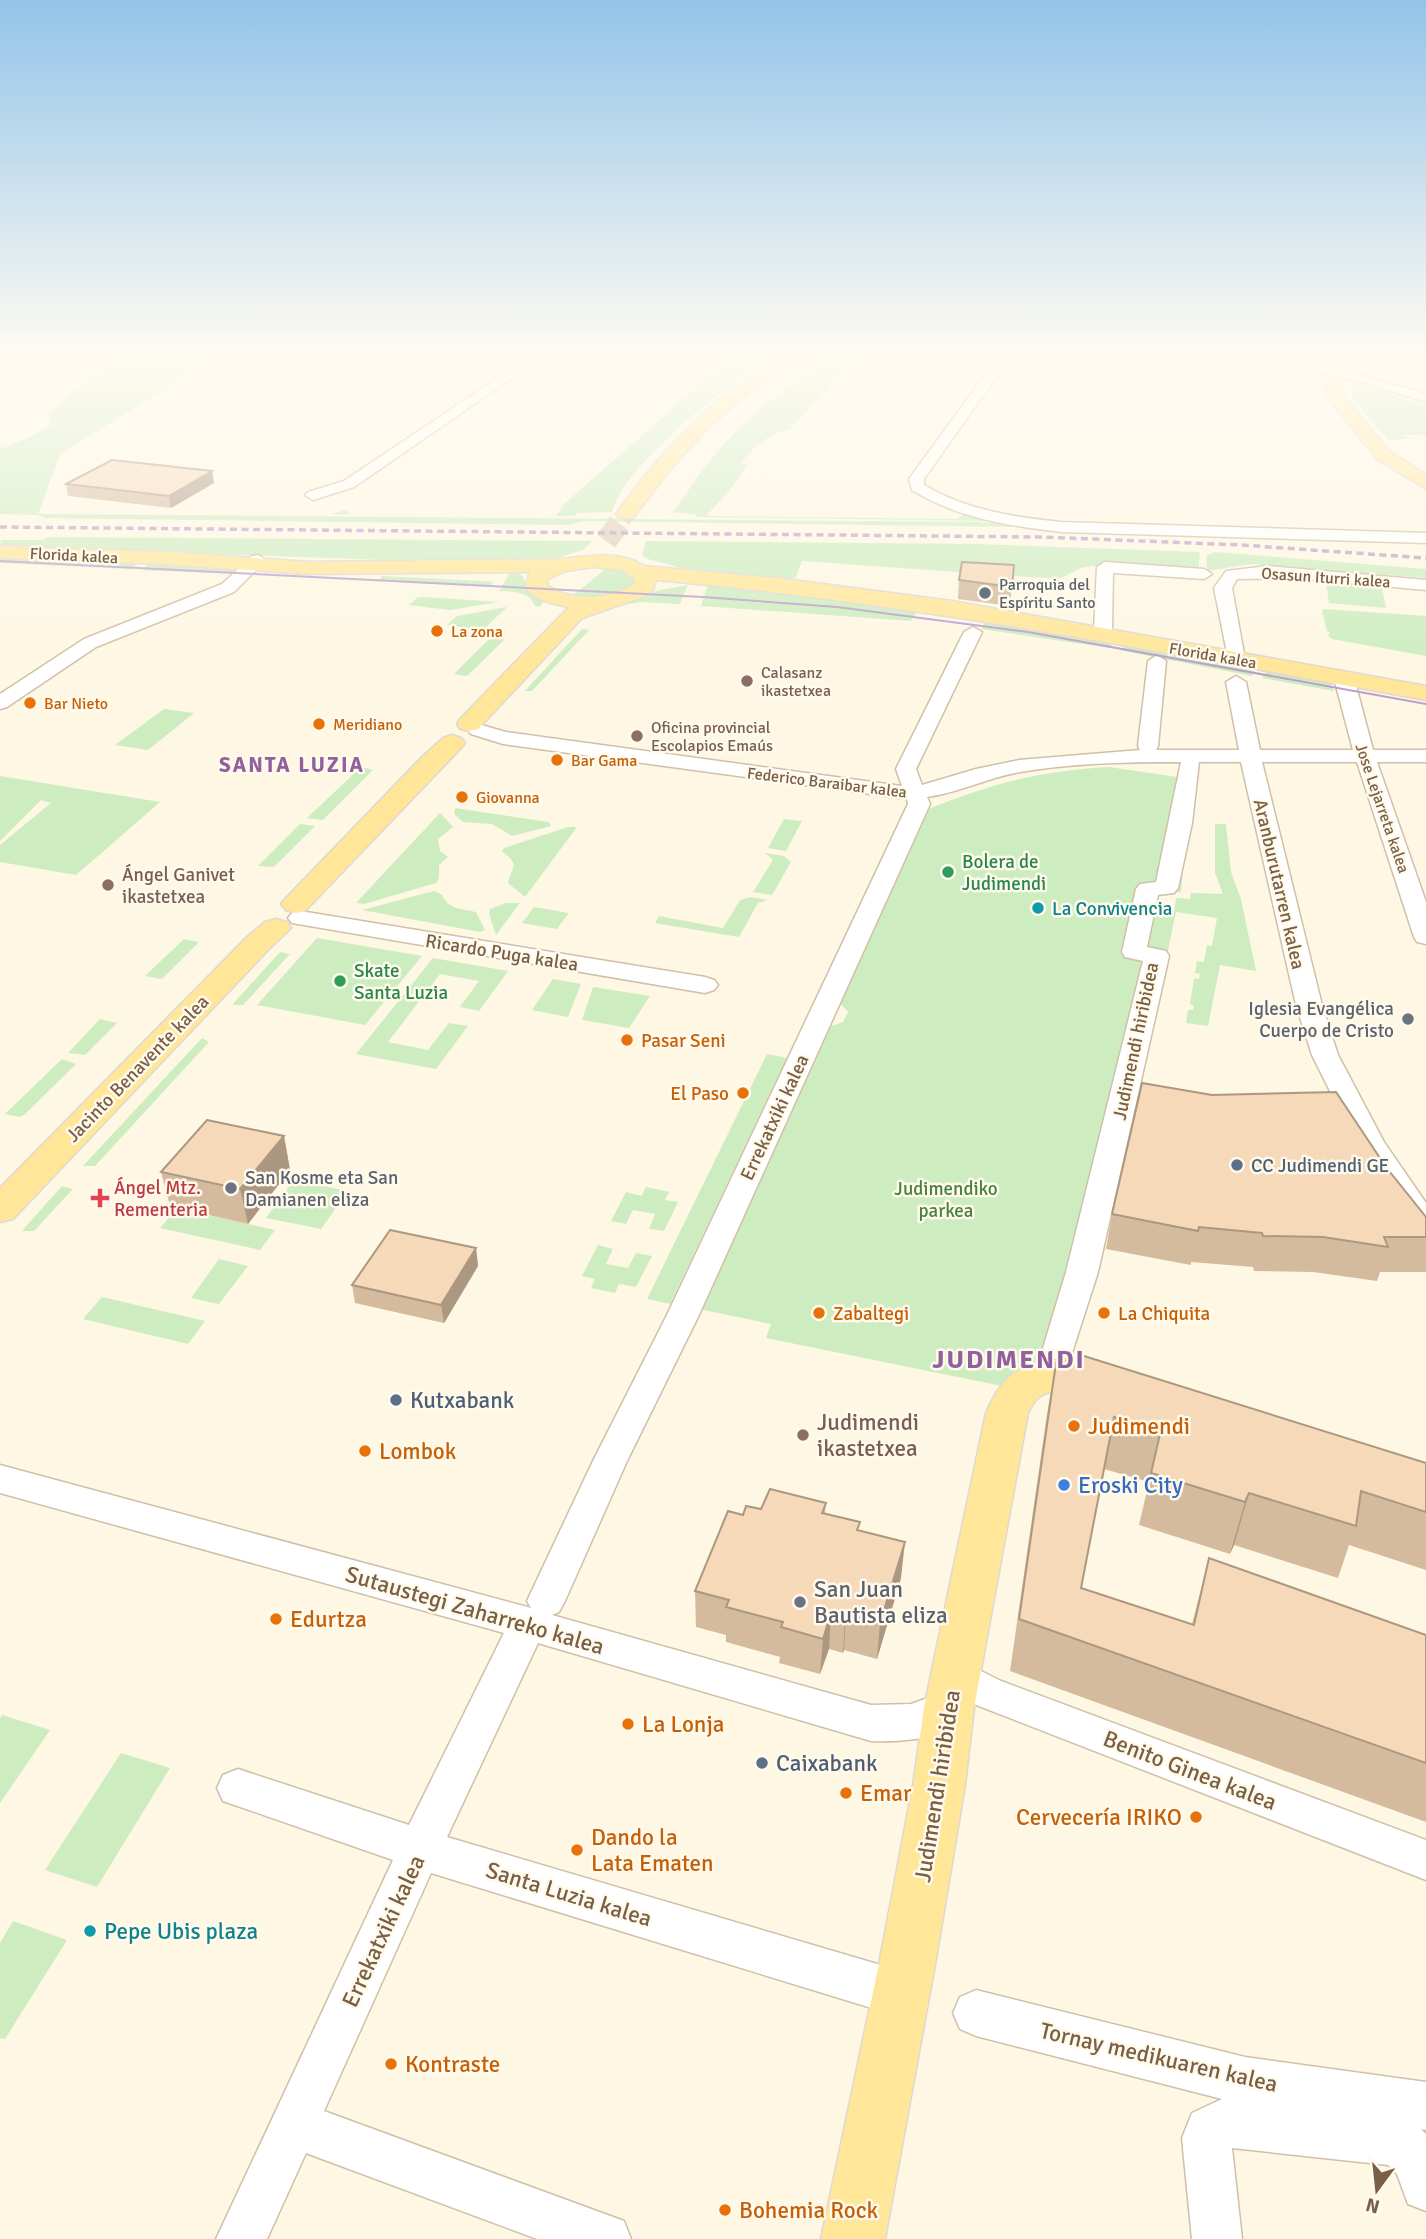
<svg xmlns="http://www.w3.org/2000/svg" width="1426" height="2239" viewBox="0 0 1426 2239" font-family="Signika,sans-serif">
<style>
.green{fill:#cdedc0}
.lines{fill:none;stroke-linecap:round;stroke-linejoin:round}
.major-tunnel-far1{stroke:#ddd1bc;stroke-width:18;stroke-dasharray:18 9;stroke-linecap:butt}
.major-tunnel{stroke:#ddd1bc;stroke-width:22;stroke-dasharray:22 11;stroke-linecap:butt}
.minor-casing{stroke:#d1bfa8;stroke-width:3}
.major-casing{stroke:#dfd9d3;stroke-width:3}
.minor{fill:#fff;fill-rule:evenodd}
.major{fill:#ffe699;fill-rule:evenodd}
.tram{stroke:#bba0c9;stroke-width:2}
.rail{stroke:#bba0c9;stroke-width:3.5;stroke-dasharray:7 4.5;stroke-linecap:butt}
.wall{fill:#d4bb9e}
.shaded-wall{fill:#ac9881}
.building{fill:#f6d9b8;stroke:#ac9881;stroke-width:2}
.worship-dot{fill:#6b7280;stroke:#fffaeb;stroke-width:2.5}
.food-dot{fill:#e8710a;stroke:#fffaeb;stroke-width:2.5}
.education-dot{fill:#8d6e63;stroke:#fffaeb;stroke-width:2.5}
.leisure-dot{fill:#2e9e5b;stroke:#fffaeb;stroke-width:2.5}
.culture-dot{fill:#0f9aa8;stroke:#fffaeb;stroke-width:2.5}
.service-dot{fill:#5c6f8a;stroke:#fffaeb;stroke-width:2.5}
.health-dot{fill:#e0444e;stroke:#fffaeb;stroke-width:2.5}
.shop-dot{fill:#3f7fe0;stroke:#fffaeb;stroke-width:2.5}
.labels{text-anchor:middle;stroke-width:5;stroke-linejoin:round;paint-order:stroke}
.far-street-label{font-size:16px;fill:#795f46;stroke:#fffaeb}
.far-worship-label{font-size:16px;fill:#5b616d;stroke:#fffaeb;text-anchor:start}
.far-food-label{font-size:16px;fill:#c56008;stroke:#fffaeb;text-anchor:start}
.far-education-label{font-size:16px;fill:#785e54;stroke:#fffaeb;text-anchor:start}
.leisure-label{font-size:19px;fill:#27864d;stroke:#fffaeb;text-anchor:start}
.education-label{font-size:19px;fill:#785e54;stroke:#fffaeb;text-anchor:start}
.street-label{font-size:19px;fill:#795f46;stroke:#fffaeb}
.culture-label{font-size:19px;fill:#0d838f;stroke:#fffaeb;text-anchor:start}
.worship-label{font-size:19px;fill:#5b616d;stroke:#fffaeb;text-anchor:end}
.food-label{font-size:19px;fill:#c56008;stroke:#fffaeb;text-anchor:start}
.service-label{font-size:19px;fill:#4e5e75;stroke:#fffaeb;text-anchor:start}
.health-label{font-size:19px;fill:#be3a42;stroke:#fffaeb;text-anchor:start}
.park-label{font-size:19px;fill:#48803d;stroke:#fffaeb}
.far-district-label{font-size:21px;font-weight:bold;letter-spacing:2px;fill:#91619d;stroke:#fffaeb}
.near-service-label{font-size:23px;fill:#4e5e75;stroke:#fffaeb;text-anchor:start}
.near-education-label{font-size:23px;fill:#785e54;stroke:#fffaeb;text-anchor:start}
.near-food-label{font-size:23px;fill:#c56008;stroke:#fffaeb;text-anchor:start}
.near-shop-label{font-size:23px;fill:#366cbe;stroke:#fffaeb;text-anchor:start}
.near-worship-label{font-size:23px;fill:#5b616d;stroke:#fffaeb;text-anchor:start}
.near-street-label{font-size:23px;fill:#795f46;stroke:#fffaeb}
.near-culture-label{font-size:23px;fill:#0d838f;stroke:#fffaeb;text-anchor:start}
.district-label{font-size:26px;font-weight:bold;letter-spacing:2px;fill:#91619d;stroke:#fffaeb}
</style>
<rect width="100%" height="100%" fill="#fef7e3"/>
<g class="green">
<path d="M118,356H219L60,454L38,514L980,522L1024,527L583,521L569,525L45,518L38,515L0,514V448C9,448 43,431 52,424L48,423L52,420L47,413Z"/>
<path d="M733,356H774C728,384 627,461 612,512L577,513L575,516L331,514L346,510L351,514L556,516L564,504Z"/>
<path d="M832,356H875H860L789,430C772,431 750,449 741,464L747,465L729,491L706,516L958,519L965,512L1000,521L698,517L695,514L673,512C688,492 702,469 719,450C751,414 791,382 832,356Z"/>
<polygon points="1354,382 1426,406 1426,435 1404,435 1410,439 1388,440 1354,400 1351,394"/>
<polygon points="48,537 592,541 583,550 554,559 419,561 0,547 1,540 43,540"/>
<polygon points="646,541 975,544 1200,552 1198,572 1093,566 1081,568 1059,579 802,561 795,579 681,568 648,559 642,555"/>
<polygon points="1215,552 1426,569 1426,578 1251,564 1207,571 1206,556"/>
<polygon points="0,554 140,561 131,569 0,563"/>
<polygon points="150,561 228,568 238,572 237,574 142,570"/>
<polygon points="609,566 629,572 635,577 634,586 605,597 571,597"/>
<path d="M511,571L523,576L527,589L544,600L540,607L534,605C530,591 512,592 499,591Z"/>
<polygon points="382,576 482,581 493,582 490,587 378,581"/>
<polygon points="1326,583 1382,588 1386,608 1329,603"/>
<polygon points="708,584 724,585 918,611 911,621 701,606"/>
<polygon points="688,585 680,604 642,602 608,607 660,590"/>
<polygon points="418,597 424,597 499,602 450,610 409,605"/>
<polygon points="507,607 483,630 447,625 457,616"/>
<polygon points="1324,609 1426,616 1426,656 1332,639 1328,636 1330,632 1327,631 1322,611"/>
<polygon points="986,621 1112,643 1112,645 1110,648 981,629"/>
<polygon points="582,629 589,630 532,691 525,691"/>
<polygon points="493,635 505,639 467,676 454,674"/>
<polygon points="1128,645 1258,666 1252,676 1119,650"/>
<polygon points="1268,668 1330,682 1334,691 1262,678"/>
<polygon points="164,709 194,713 148,750 115,745"/>
<polygon points="361,767 373,770 323,820 307,818"/>
<path d="M1109,767L1177,777L1191,783L1181,892L1152,890L1150,909L1174,912L1176,898L1190,899L1191,893L1223,894L1215,873V824H1226L1231,872L1241,899L1256,971L1220,965L1208,1026L1186,1023L1188,1010H1193L1194,1006L1190,1004L1194,978L1199,979L1200,974L1195,973L1197,961L1204,962L1207,945L1212,946L1217,918L1176,912L1105,1248L1069,1364C1044,1359 1016,1362 1002,1386L766,1338L771,1324L699,1309L826,1028L843,1022L848,1012L838,1001L926,810C992,784 1037,771 1109,767Z"/>
<polygon points="0,776 160,802 76,875 0,862 0,845 51,803 41,800 0,841"/>
<polygon points="455,808 549,822 551,826 512,836 492,824 463,822 454,814"/>
<polygon points="440,813 453,827 438,839 440,851 448,857 439,865 439,878 436,883 364,904 356,903"/>
<polygon points="784,819 802,821 786,851 768,848"/>
<polygon points="300,824 315,826 274,867 258,866"/>
<path d="M568,827H577L525,897L508,883C512,864 521,867 502,851L504,848Z"/>
<polygon points="765,853 784,856 791,862 772,895 753,892 773,860"/>
<path d="M434,891L442,895C448,909 462,909 476,912L485,930L480,932L362,910Z"/>
<polygon points="750,897 768,900 758,903 739,937 655,923 659,916 723,928 740,900"/>
<polygon points="506,903 520,903 496,935 489,914 490,909"/>
<polygon points="534,907 569,913 557,929 522,923"/>
<polygon points="317,938 422,956 365,1025 257,1005"/>
<polygon points="184,939 199,942 162,979 145,976"/>
<polygon points="280,952 290,954 243,1005 232,1005"/>
<polygon points="433,958 508,971 479,1011 460,1007 479,981 440,974 388,1042 428,1050 449,1023 468,1026 436,1069 356,1054"/>
<polygon points="553,979 581,984 568,1017 532,1010"/>
<polygon points="593,987 650,996 629,1028 582,1020"/>
<polygon points="100,1019 117,1023 85,1055 68,1053"/>
<polygon points="202,1038 209,1042 95,1166 83,1166"/>
<polygon points="767,1054 787,1058 670,1304 647,1299"/>
<polygon points="62,1059 76,1064 24,1115 19,1117 5,1114"/>
<polygon points="294,1180 348,1191 321,1229 266,1218"/>
<polygon points="62,1186 73,1189 34,1231 22,1231"/>
<polygon points="646,1187 669,1192 665,1200 678,1202 664,1231 649,1229 655,1214 633,1210 626,1224 611,1221 626,1192 642,1196"/>
<polygon points="177,1208 275,1230 260,1250 160,1228"/>
<polygon points="598,1245 613,1249 606,1264 628,1268 636,1253 652,1256 636,1287 619,1284 615,1293 591,1288 595,1279 582,1276"/>
<polygon points="219,1259 248,1266 219,1304 191,1298"/>
<polygon points="102,1297 205,1321 188,1344 83,1319"/>
<polygon points="2,1715 50,1730 0,1803 0,1719"/>
<polygon points="121,1753 170,1768 97,1887 45,1870"/>
<polygon points="13,1921 67,1940 5,2039 0,2038 0,1943"/>
</g>
<g class="lines">
<polyline class="major-tunnel-far1" points="622,519 626,514"/>
<polyline class="major-tunnel" points="606,541 624,517"/>
<defs>
<g id="minor">
<polygon points="530,356 544,356 354,487 313,500 305,495 308,492 344,481"/>
<path d="M999,356H1011L924,479V485C966,510 1013,517 1061,522L1426,533V543L1061,532C1009,526 957,518 912,490L909,479Z"/>
<polygon points="1279,356 1297,356 1426,394 1426,402 1345,377 1335,378"/>
<polygon points="258,555 266,560 234,592 96,647 7,707 0,709 0,694 84,639 222,584 252,556"/>
<polygon points="1105,562 1204,569 1212,574 1204,579 1113,573 1112,631 1103,636 1094,631 1097,567"/>
<polygon points="1268,566 1426,580 1426,590 1295,578 1237,579 1232,588 1245,659 1236,665 1229,663 1214,588 1226,571"/>
<path d="M973,627L982,632L916,769L922,785L976,769L1019,760L1140,750L1138,746L1148,661L1157,655L1166,661L1158,746L1156,750H1239L1226,682L1236,676L1246,682L1260,750H1353L1334,678L1344,672L1354,678L1373,750H1426V762H1377L1426,902V944L1417,942L1414,937L1357,762H1262L1322,1005L1338,1055L1384,1142L1426,1203V1235L1415,1232L1356,1143L1312,1055L1296,1005L1241,762H1199L1192,823L1178,888L1174,893L1158,895L1147,947L1166,951L1169,956L1098,1272L1071,1356L1059,1360L1047,1356L1043,1348L1066,1272L1143,961L1125,957L1122,952L1136,889L1140,884L1156,882L1181,762C1126,762 1069,763 1015,773C985,779 957,793 927,797L930,804L698,1317L627,1461L565,1601L559,1612L552,1615L871,1705L911,1704L948,1691L941,1687L935,1675L941,1663L955,1658L1001,1681L1426,1840V1880L966,1701L969,1708C954,1740 902,1742 871,1741L538,1643L447,1837L901,1971L917,1978L924,1994L917,2010L901,2017L431,1873L324,2111L624,2221L631,2239H537L306,2153L267,2239H216L393,1860L223,1801L217,1788L223,1775L238,1769L409,1825L504,1633L0,1493V1465L531,1608L527,1601L593,1461L666,1317L908,804L907,799L503,744L471,734L468,730L471,726L478,724L506,732L902,786L896,769L964,632Z"/>
<polygon points="300,911 705,977 714,980 718,985 714,990 705,993 292,923 288,918 292,913"/>
<polygon points="976,1990 1245,2057 1426,2082 1426,2130 1421,2129 1426,2134 1426,2211 1408,2204 1397,2174 1388,2165 1232,2148 1242,2239 1192,2239 1182,2138 1192,2113 1222,2099 976,2036 960,2029 953,2013 960,1997"/>
</g>
<g id="major">
<path d="M780,356H799L749,392L706,430L668,472L633,518H619L616,514C660,451 715,397 780,356Z"/>
<polygon points="1347,356 1363,356 1341,385 1343,395 1389,451 1426,475 1426,489 1377,459 1327,396 1325,385"/>
<path d="M0,546L172,552L308,562L561,559C587,556 621,550 644,566L777,578L952,601L1426,686V700C1170,654 916,603 656,580L653,590L643,597L582,618L478,729L469,731L460,729L457,724L460,719L569,607C552,604 536,601 525,587L530,572L308,574L144,563L0,558ZM595,567L624,571L635,579V583C612,600 570,602 547,585L548,579L566,571Z"/>
<polygon points="452,735 461,738 465,743 461,748 306,910 296,913 286,910 281,904 286,898 423,756 443,738"/>
<polygon points="276,919 287,922 291,928 269,949 13,1219 0,1222 0,1188 247,937 265,922"/>
<path d="M1044,1362L1069,1365L1113,1377L1119,1388L1113,1399C1108,1400 1101,1403 1096,1403C1068,1400 1045,1375 1028,1413L974,1708L965,1785L936,1959L885,2239H821L880,1959L913,1785L924,1708L986,1413C1001,1381 1008,1371 1044,1362Z"/>
</g>
</defs>
<use href="#minor" class="minor-casing"/>
<use href="#major" class="major-casing"/>
<use href="#minor" class="minor"/>
<use href="#major" class="major"/>
<polyline class="tram" points="0,561 703,597 837,607 1028,632 1426,704"/>
<polyline class="rail" points="0,527 1042,537 1241,545 1426,558"/>
</g>
<g class="wall">
<polygon points="212,471 214,483 171,508 68,496 66,484"/>
<polygon points="1014,565 1010,606 958,599 959,580"/>
<polygon points="284,1136 290,1170 248,1224 170,1206 161,1172"/>
<polygon points="1112,1214 1426,1237 1426,1272 1380,1272 1377,1281 1313,1272 1254,1271 1253,1267 1191,1262 1191,1265 1106,1249"/>
<polygon points="476,1248 478,1266 444,1323 355,1303 352,1285"/>
<polygon points="1056,1363 1426,1463 1426,1570 1349,1545 1338,1578 1234,1545 1230,1554 1139,1525 1149,1482 1104,1469 1081,1588 1192,1624 1209,1558 1426,1635 1426,1822 1010,1671 1047,1414"/>
<polygon points="826,1503 825,1514 859,1531 901,1578 877,1659 844,1650 843,1653 829,1649 820,1674 779,1663 780,1657 726,1642 726,1635 696,1627 695,1591 743,1515 761,1509"/>
</g>
<g class="shaded-wall">
<polygon points="212,471 214,483 171,508 169,496"/>
<polygon points="284,1136 290,1170 248,1224 240,1189"/>
<polygon points="476,1248 478,1266 444,1323 441,1305"/>
<polygon points="1249,1493 1234,1545 1230,1554 1245,1502"/>
<polygon points="905,1542 901,1578 877,1659 880,1623"/>
<polygon points="831,1613 829,1649 820,1674 823,1639"/>
<polygon points="846,1614 844,1650 843,1653 845,1617"/>
</g>
<g class="building">
<polygon points="112,460 212,471 169,496 66,484"/>
<polygon points="962,562 1014,565 1012,587 959,580"/>
<polygon points="1142,1083 1212,1095 1336,1092 1386,1167 1426,1217 1426,1237 1384,1237 1388,1247 1323,1237 1263,1236 1262,1233 1199,1227 1198,1231 1112,1214"/>
<polygon points="207,1120 284,1136 240,1189 161,1172"/>
<polygon points="390,1230 476,1248 441,1305 352,1285"/>
<polygon points="1084,1356 1426,1463 1426,1512 1361,1491 1356,1526 1249,1493 1245,1502 1151,1473 1161,1430 1114,1417 1081,1588 1194,1625 1209,1558 1426,1635 1426,1763 1019,1619 1056,1363"/>
<polygon points="770,1489 826,1503 822,1513 860,1522 857,1530 905,1542 880,1623 846,1614 845,1617 831,1613 823,1639 781,1627 783,1622 726,1607 729,1600 695,1591 728,1511 743,1515 746,1506 761,1509"/>
</g>
<linearGradient id="sky" x2="0" y2="1"><stop stop-color="#93c4e9"/><stop offset="0.53" stop-color="#fffbf2"/><stop offset="1" stop-color="#fffbf2" stop-opacity="0"/></linearGradient>
<rect width="1426" height="669" fill="url(#sky)"/>
<g class="worship-dot">
<circle cx="985" cy="593" r="7"/>
<circle cx="1408" cy="1019" r="7"/>
<circle cx="231" cy="1188" r="7"/>
<circle cx="800" cy="1602" r="7"/>
</g>
<g class="food-dot">
<circle cx="437" cy="631" r="7"/>
<circle cx="30" cy="703" r="7"/>
<circle cx="319" cy="724" r="7"/>
<circle cx="557" cy="760" r="7"/>
<circle cx="462" cy="797" r="7"/>
<circle cx="627" cy="1040" r="7"/>
<circle cx="743" cy="1093" r="7"/>
<circle cx="819" cy="1313" r="7"/>
<circle cx="1104" cy="1313" r="7"/>
<circle cx="1074" cy="1426" r="7"/>
<circle cx="365" cy="1451" r="7"/>
<circle cx="276" cy="1619" r="7"/>
<circle cx="628" cy="1724" r="7"/>
<circle cx="846" cy="1793" r="7"/>
<circle cx="1196" cy="1817" r="7"/>
<circle cx="577" cy="1850" r="7"/>
<circle cx="391" cy="2064" r="7"/>
<circle cx="725" cy="2210" r="7"/>
</g>
<g class="education-dot">
<circle cx="747" cy="681" r="7"/>
<circle cx="637" cy="736" r="7"/>
<circle cx="108" cy="885" r="7"/>
<circle cx="803" cy="1435" r="7"/>
</g>
<g class="leisure-dot">
<circle cx="948" cy="872" r="7"/>
<circle cx="340" cy="981" r="7"/>
</g>
<g class="culture-dot">
<circle cx="1038" cy="908" r="7"/>
<circle cx="90" cy="1931" r="7"/>
</g>
<g class="service-dot">
<circle cx="1237" cy="1165" r="7"/>
<circle cx="396" cy="1400" r="7"/>
<circle cx="762" cy="1763" r="7"/>
</g>
<path class="health-dot" d="M96.5 1187.5h7v7h7v7h-7v7h-7v-7h-7v-7h7z"/>
<circle class="shop-dot" cx="1064" cy="1485" r="7"/>
<g class="labels">
<g class="far-street-label">
<text transform="translate(74 555) rotate(3)" y="6">Florida kalea</text>
<text transform="translate(1326 577) rotate(4)" y="6">Osasun Iturri kalea</text>
<text transform="translate(1213 655) rotate(10)" y="6">Florida kalea</text>
<text transform="translate(827 782) rotate(7)" y="6">Federico Baraibar kalea</text>
<text transform="translate(1383 808) rotate(71)" y="6">Jose Lejarreta kalea</text>
</g>
<g class="far-worship-label">
<text x="999" y="590">Parroquia del<tspan x="999" dy="18">Espíritu Santo</tspan></text>
</g>
<g class="far-food-label">
<text x="451" y="637">La zona</text>
<text x="44" y="709">Bar Nieto</text>
<text x="333" y="730">Meridiano</text>
<text x="571" y="766">Bar Gama</text>
<text x="476" y="803">Giovanna</text>
</g>
<g class="far-education-label">
<text x="761" y="678">Calasanz<tspan x="761" dy="18">ikastetxea</tspan></text>
<text x="651" y="733">Oficina provincial<tspan x="651" dy="18">Escolapios Emaús</tspan></text>
</g>
<g class="leisure-label">
<text x="962" y="868">Bolera de<tspan x="962" dy="22">Judimendi</tspan></text>
<text x="354" y="977">Skate<tspan x="354" dy="22">Santa Luzia</tspan></text>
</g>
<g class="education-label">
<text x="122" y="881">Ángel Ganivet<tspan x="122" dy="22">ikastetxea</tspan></text>
</g>
<g class="street-label">
<text transform="translate(1280 884) rotate(77)" y="7">Aranburutarren kalea</text>
<text transform="translate(502 952) rotate(9)" y="7">Ricardo Puga kalea</text>
<text transform="translate(1135 1041) rotate(-78)" y="7">Judimendi hiribidea</text>
<text transform="translate(137 1068) rotate(-46)" y="7">Jacinto Benavente kalea</text>
<text transform="translate(774 1117) rotate(-65)" y="7">Errekatxiki kalea</text>
</g>
<g class="culture-label">
<text x="1052" y="915">La Convivencia</text>
</g>
<g class="worship-label">
<text x="1394" y="1015">Iglesia Evangélica<tspan x="1394" dy="22">Cuerpo de Cristo</tspan></text>
<text x="245" y="1184" text-anchor="start">San Kosme eta San<tspan x="245" dy="22">Damianen eliza</tspan></text>
</g>
<g class="food-label">
<text x="641" y="1047">Pasar Seni</text>
<text x="729" y="1100" text-anchor="end">El Paso</text>
<text x="833" y="1320">Zabaltegi</text>
<text x="1118" y="1320">La Chiquita</text>
</g>
<g class="service-label">
<text x="1251" y="1172">CC Judimendi GE</text>
</g>
<g class="health-label">
<text x="114" y="1194">Ángel Mtz.<tspan x="114" dy="22">Rementeria</tspan></text>
</g>
<g class="park-label">
<text x="946" y="1195">Judimendiko<tspan x="946" dy="22">parkea</tspan></text>
</g>
<g class="far-district-label">
<text x="292" y="772">SANTA LUZIA</text>
</g>
<g class="near-service-label">
<text x="410" y="1408">Kutxabank</text>
<text x="776" y="1771">Caixabank</text>
</g>
<g class="near-education-label">
<text x="817" y="1430">Judimendi<tspan x="817" dy="26">ikastetxea</tspan></text>
</g>
<g class="near-food-label">
<text x="1088" y="1434">Judimendi</text>
<text x="379" y="1459">Lombok</text>
<text x="290" y="1627">Edurtza</text>
<text x="642" y="1732">La Lonja</text>
<text x="860" y="1801">Emar</text>
<text x="1182" y="1825" text-anchor="end">Cervecería IRIKO</text>
<text x="591" y="1845">Dando la<tspan x="591" dy="26">Lata Ematen</tspan></text>
<text x="405" y="2072">Kontraste</text>
<text x="739" y="2218">Bohemia Rock</text>
</g>
<g class="near-shop-label">
<text x="1078" y="1493">Eroski City</text>
</g>
<g class="near-worship-label">
<text x="814" y="1597">San Juan<tspan x="814" dy="26">Bautista eliza</tspan></text>
</g>
<g class="near-street-label">
<text transform="translate(475 1610) rotate(16)" y="8">Sutaustegi Zaharreko kalea</text>
<text transform="translate(1190 1770) rotate(21)" y="8">Benito Ginea kalea</text>
<text transform="translate(937 1786) rotate(-81)" y="8">Judimendi hiribidea</text>
<text transform="translate(569 1894) rotate(17)" y="8">Santa Luzia kalea</text>
<text transform="translate(383 1931) rotate(-65)" y="8">Errekatxiki kalea</text>
<text transform="translate(1159 2057) rotate(13)" y="8">Tornay medikuaren kalea</text>
</g>
<g class="near-culture-label">
<text x="104" y="1939">Pepe Ubis plaza</text>
</g>
<g class="district-label">
<text x="1009" y="1368">JUDIMENDI</text>
</g>
</g>
<g transform="translate(1377 2190) rotate(195)" stroke="#fffaeb" stroke-width="5" paint-order="stroke">
<path d="M0-5L12 26L0 18L-12 26Z" fill="#795f46"/>
<text y="-10" font-size="19" font-weight="bold" text-anchor="middle" fill="#795f46">N</text>
</g>
</svg>
